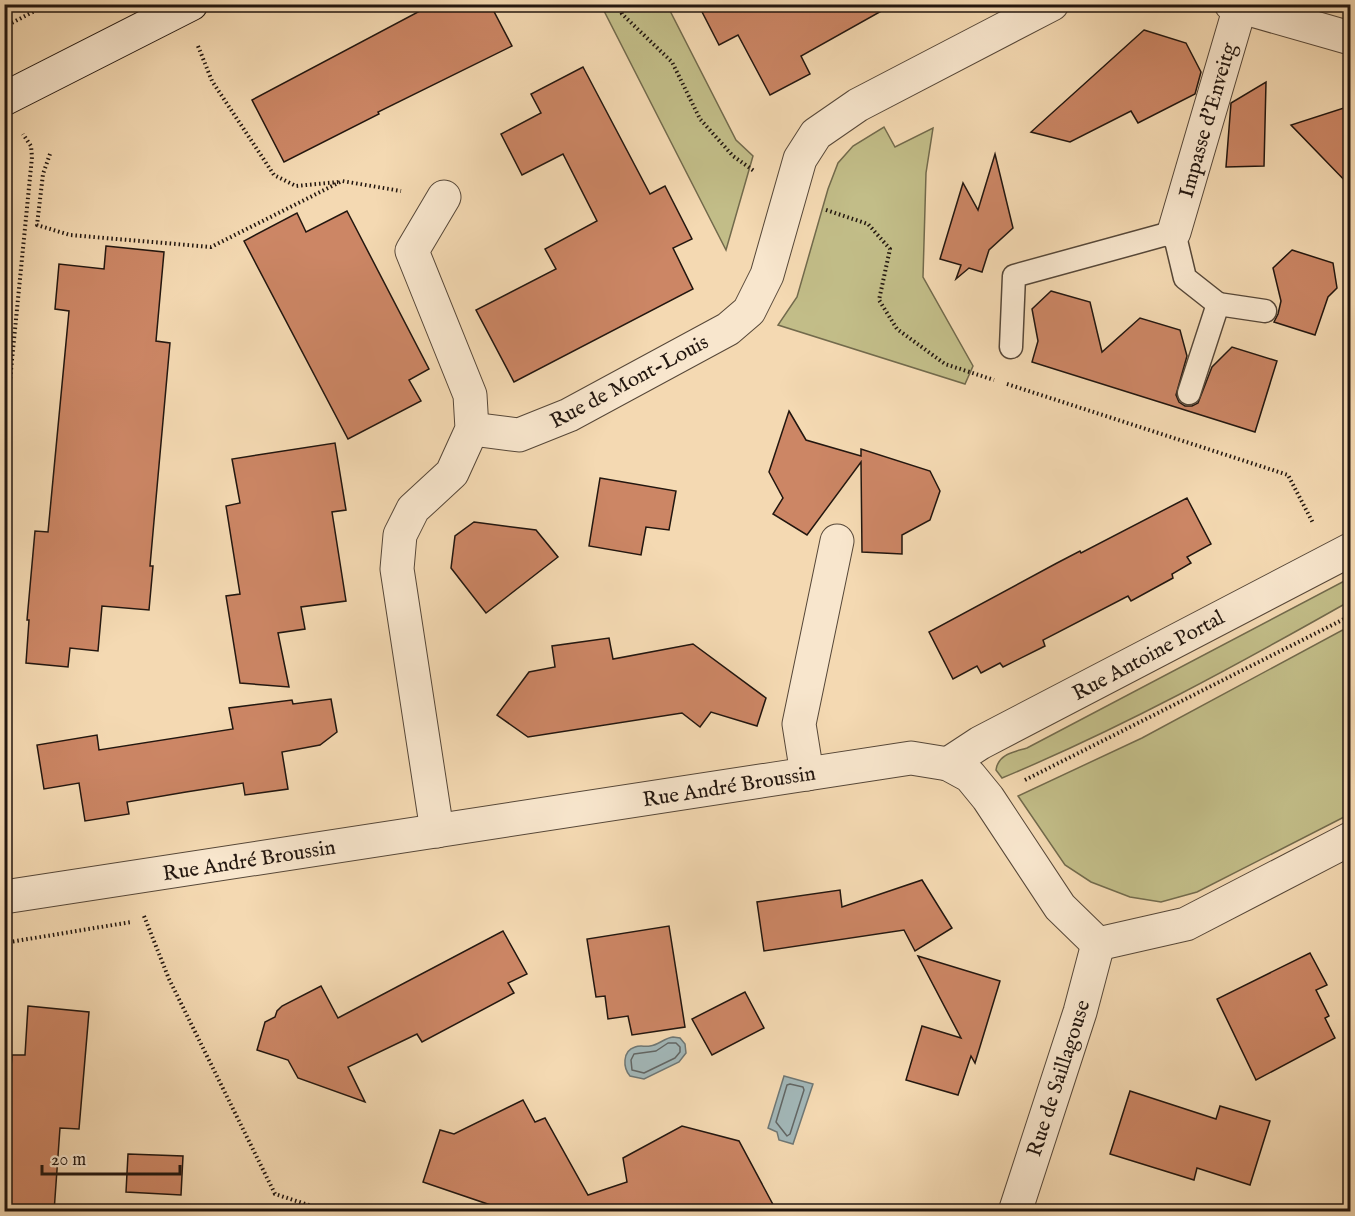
<svg xmlns="http://www.w3.org/2000/svg" width="1355" height="1216" viewBox="0 0 1355 1216" font-family="'IM FELL English',serif">
<style>
.green{fill:#c2bd88;stroke:#726a4c;stroke-width:1.5}
.water{fill:#a2b7b8;stroke:#6f7774;stroke-width:1.5}
.lines{fill:none;stroke-linecap:round;stroke-linejoin:round}
.shore{stroke:#626664;stroke-width:1.5}
.building{fill:#cc8665;stroke:#22160f;stroke-width:1.5}
.lane-casing{stroke:#564738;stroke-width:25}
.street-casing{stroke:#564738;stroke-width:35}
.secondary-casing{stroke:#22160f;stroke-width:35}
.path{stroke:#22160f;stroke-width:4;stroke-dasharray:1.5 3;stroke-linecap:butt}
.lane{stroke:#f8e6cd;stroke-width:22}
.street{stroke:#f8e6cd;stroke-width:33}
.secondary{stroke:#f8e6cd;stroke-width:33}
.labels{text-anchor:middle;stroke-width:5;stroke-linejoin:round;paint-order:stroke}
.street-label{font-size:21px;fill:#22160f;stroke:#f8e6cd}
</style>
<rect width="100%" height="100%" fill="#f4d9b2"/>
<filter id="stains"><feTurbulence type="fractalNoise" baseFrequency=".00333" numOctaves="4"/><feColorMatrix values="0 0 0 0 .2 0 0 0 0 .09 0 0 0 0 .02 0 0 0 .5 -.17"/></filter>
<radialGradient id="worn" r=".72"><stop offset=".6" stop-color="#630" stop-opacity="0"/><stop offset="1" stop-color="#630" stop-opacity=".3"/></radialGradient>
<g class="green">
<polygon points="601,5 667,5 736,140 753,156 726,250"/>
<polygon points="884,127 895,147 933,128 926,173 923,277 973,366 965,384 778,325 797,297 828,189 838,163 853,146"/>
<path d="M1350,578V601C1237,665 1122,728 1002,778L996,770C998,754 1014,752 1027,748Z"/>
<polygon points="1350,626 1350,814 1197,892 1161,902 1130,897 1091,882 1065,865 1018,796 1142,738"/>
</g>
<g class="water">
<path d="M673,1037L680,1038L685,1044L686,1053L679,1062L644,1079L630,1076C623,1068 622,1051 635,1047C640,1045 645,1047 650,1046C659,1045 664,1038 673,1037Z"/>
<polygon points="784,1076 813,1084 793,1144 779,1140 777,1132 768,1128"/>
</g>
<g class="lines">
<g class="shore">
<polygon points="668,1043 676,1043 680,1047 680,1052 675,1058 644,1073 632,1070 631,1060 634,1054 656,1051"/>
<polygon points="790,1084 803,1087 804,1090 790,1134 787,1136 776,1122 787,1085"/>
</g>
</g>
<g class="building">
<polygon points="433,4 490,4 512,46 378,112 379,114 284,162 252,100"/>
<polygon points="698,4 894,4 801,56 810,74 770,95 738,35 719,45"/>
<polygon points="1144,30 1186,43 1201,72 1195,94 1138,123 1131,111 1070,142 1031,132"/>
<polygon points="583,67 650,194 665,186 692,239 673,248 693,289 514,382 476,310 556,269 545,249 597,221 563,154 522,175 501,134 541,113 531,94"/>
<polygon points="1266,82 1264,166 1226,167 1231,103"/>
<polygon points="1350,106 1350,186 1291,125"/>
<polygon points="995,154 1013,228 989,250 982,272 969,268 956,279 961,265 940,259 963,183 978,210"/>
<polygon points="347,211 429,369 409,380 421,401 348,439 244,241 297,213 306,232"/>
<polygon points="106,246 164,252 156,341 170,343 154,521 150,566 153,566 149,610 102,606 98,651 70,648 68,667 26,663 29,620 27,620 35,531 48,532 69,311 55,309 59,264 104,269"/>
<polygon points="1292,250 1333,263 1337,288 1328,297 1315,335 1274,322 1278,314 1281,301 1273,268"/>
<polygon points="1051,291 1090,302 1102,352 1140,318 1180,330 1187,356 1176,395 1179,402 1185,406 1192,406 1198,403 1212,367 1232,347 1277,361 1255,432 1032,362 1038,341 1032,309"/>
<polygon points="789,411 806,440 861,456 861,449 930,471 940,491 930,520 902,535 902,554 862,552 861,462 807,535 773,514 783,498 769,472"/>
<polygon points="335,443 346,510 332,512 346,601 301,607 305,629 278,633 289,687 240,683 226,596 240,594 226,506 240,503 232,459"/>
<polygon points="600,478 676,491 669,530 646,527 641,555 589,546"/>
<polygon points="1187,498 1211,544 1187,557 1191,563 1172,574 1173,578 1131,601 1128,596 1043,640 1045,646 1003,667 1000,663 981,673 977,666 953,679 929,632 1057,563 1080,551 1081,553"/>
<polygon points="474,522 536,530 558,557 486,613 451,568 455,536"/>
<polygon points="609,638 613,659 693,644 766,698 757,726 711,712 700,727 682,713 528,737 497,715 529,672 555,667 552,646"/>
<polygon points="331,699 337,732 320,745 282,752 288,789 245,795 243,783 186,792 127,802 129,814 85,821 79,783 44,789 37,745 97,735 99,750 233,729 229,708 292,700 293,704"/>
<polygon points="922,880 952,928 915,951 904,930 764,951 757,902 840,890 842,907"/>
<polygon points="669,926 685,1027 632,1035 628,1016 608,1019 605,996 596,997 587,939"/>
<polygon points="503,931 527,974 508,983 514,993 422,1042 417,1034 348,1067 365,1102 298,1078 288,1060 257,1050 265,1022 275,1017 277,1011 282,1006 321,986 338,1018"/>
<polygon points="1310,953 1327,985 1316,990 1329,1016 1325,1018 1335,1038 1256,1080 1217,999"/>
<polygon points="918,956 1000,981 975,1063 971,1056 958,1095 906,1080 922,1026 961,1038"/>
<polygon points="745,992 764,1028 712,1055 692,1019"/>
<polygon points="28,1006 89,1012 79,1129 60,1128 54,1212 4,1212 4,1157 12,1055 25,1055"/>
<polygon points="1130,1091 1216,1119 1220,1106 1270,1121 1250,1185 1197,1168 1194,1180 1110,1154"/>
<polygon points="523,1100 535,1122 545,1118 588,1195 627,1182 623,1158 682,1126 739,1141 777,1212 511,1212 423,1182 440,1130 454,1134"/>
<polygon points="128,1154 183,1156 181,1195 126,1192"/>
</g>
<g class="lines">
<defs>
<g id="lane">
<polyline points="1218,304 1265,311"/>
<polyline points="1011,347 1014,276 1174,232 1185,278 1218,304 1189,393"/>
</g>
<g id="street">
<polyline points="1231,4 1350,38"/>
<polyline points="1174,232 1240,7"/>
<polyline points="472,429 519,435 569,415 728,329 749,311 767,275 800,159 816,134 858,105 1052,4"/>
<polyline points="948,764 980,743 1350,550"/>
<polyline points="807,774 799,724 837,541"/>
<polyline points="437,831 397,569 400,535 413,509 452,473 472,429 470,395 412,251 444,197"/>
<polyline points="4,897 911,758 948,764 970,776 988,798 1060,907 1098,944 1186,924 1350,839"/>
<polyline points="1015,1212 1080,1012 1098,944"/>
</g>
<polyline id="secondary" points="4,99 191,4"/>
</defs>
<use href="#lane" class="lane-casing"/>
<use href="#street" class="street-casing"/>
<use href="#secondary" class="secondary-casing"/>
<g class="path">
<polyline points="619,4 622,14 672,62 700,119 733,156 754,171"/>
<polyline points="4,27 48,4"/>
<polyline points="198,46 212,81 274,175 296,186 338,182"/>
<polyline points="50,154 43,174 37,225 70,235 211,247 342,181 401,191"/>
<polyline points="826,210 868,224 890,249 879,300 897,329 945,364 994,380"/>
<polyline points="1007,384 1288,475 1313,523"/>
<polyline points="4,441 32,157 31,146 23,134"/>
<polyline points="1025,780 1350,616"/>
<polyline points="144,916 169,979 275,1194 330,1212"/>
<polyline points="4,943 131,922"/>
</g>
<use href="#lane" class="lane"/>
<use href="#street" class="street"/>
<use href="#secondary" class="secondary"/>
</g>
<g class="labels">
<g class="street-label">
<text transform="translate(1207 120) rotate(-74)" y="7">Impasse d'Enveitg</text>
<text transform="translate(629 381) rotate(-28)" y="7">Rue de Mont-Louis</text>
<text transform="translate(1148 655) rotate(-28)" y="7">Rue Antoine Portal</text>
<text transform="translate(729 786) rotate(-9)" y="7">Rue André Broussin</text>
<text transform="translate(249 860) rotate(-9)" y="7">Rue André Broussin</text>
<text transform="translate(1058 1078) rotate(-72)" y="7">Rue de Saillagouse</text>
</g>
</g>
<rect width="1355" height="1216" fill="none" stroke="#f4d9b2" stroke-width="24"/>
<rect x="6" y="6" width="1343" height="1204" fill="none" stroke="#22160f" stroke-width="3"/>
<rect x="12" y="12" width="1331" height="1192" fill="none" stroke="#22160f" stroke-width="1.5"/>
<path d="M42 1165v9h138v-9" fill="none" stroke="#22160f" stroke-width="3"/>
<text x="51" y="1165" font-size="18" fill="#22160f" stroke="#f8e6cd" stroke-width="4.5" paint-order="stroke">20 m</text>
<rect width="100%" height="100%" filter="url(#stains)"/>
<rect width="100%" height="100%" fill="url(#worn)"/>
</svg>
